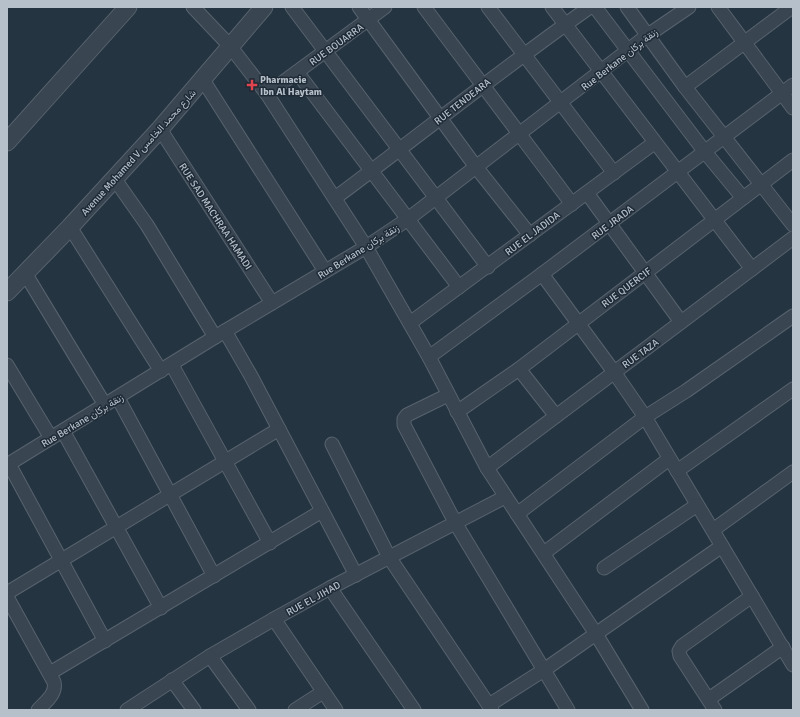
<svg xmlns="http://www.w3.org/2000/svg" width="800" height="717" viewBox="0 0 800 717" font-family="Signika,Vazirmatn,sans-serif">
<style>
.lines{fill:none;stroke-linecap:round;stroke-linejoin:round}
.minor-casing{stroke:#57636e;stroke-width:15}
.tertiary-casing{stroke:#57636e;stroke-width:19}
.minor{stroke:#394551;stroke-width:13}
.tertiary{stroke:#394551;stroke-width:17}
.health-dot{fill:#e0444e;stroke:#1e2a36;stroke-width:1.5}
.labels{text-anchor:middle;stroke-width:3;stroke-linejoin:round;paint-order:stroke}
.street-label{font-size:10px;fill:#b6c0cb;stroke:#1e2a36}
.poi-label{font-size:10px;font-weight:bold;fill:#b6c0cb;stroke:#1e2a36;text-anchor:start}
</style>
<rect width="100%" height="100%" fill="#253441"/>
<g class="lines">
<defs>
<g id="minor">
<polyline points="193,7 230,46 267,94 366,247 429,357 487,468 596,634 642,710"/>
<polyline points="292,7 488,267"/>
<polyline points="359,7 476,167 530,235"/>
<polyline points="424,7 572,204"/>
<polyline points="488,7 614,173"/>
<polyline points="552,7 752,269"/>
<polyline points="595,7 705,152 743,198"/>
<polyline points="627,7 685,87 793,225"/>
<polyline points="718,7 793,108"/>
<polyline points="297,72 459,287"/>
<polyline points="203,80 325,271"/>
<polyline points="685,87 792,7"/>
<polyline points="267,94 385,7"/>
<polyline points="160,129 272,303"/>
<polyline points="114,178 147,225 215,337"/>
<polyline points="587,193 681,322"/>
<path d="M335,198C420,135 503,68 590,7"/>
<polyline points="70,227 161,371"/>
<polyline points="25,273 105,405"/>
<polyline points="542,274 614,372 645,417 793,665"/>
<polyline points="410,323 654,143"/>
<polyline points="225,331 251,376 356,575"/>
<polyline points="429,357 542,274 793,85"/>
<polyline points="7,365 51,438"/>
<polyline points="172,365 270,543"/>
<polyline points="519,369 556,416"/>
<polyline points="448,395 407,415 404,419 404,425 456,524 568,710"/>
<polyline points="118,398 214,576"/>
<polyline points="457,412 519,369 793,160"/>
<polyline points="63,431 161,608"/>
<polyline points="332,444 389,557 492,710"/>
<polyline points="9,464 105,641"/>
<polyline points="7,465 215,337 366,247 408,219 648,35 689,7"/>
<polyline points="487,468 793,238"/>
<polyline points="677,471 793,389"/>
<polyline points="517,514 645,417 686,391 793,316"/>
<polyline points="713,530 793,472"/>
<polyline points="544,553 669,459"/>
<polyline points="604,568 697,505"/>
<polyline points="330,588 414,710"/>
<polyline points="7,593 279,429"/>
<path d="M7,597L54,682C57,694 45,702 38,710"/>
<polyline points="274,619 336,710"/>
<polyline points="210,656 249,710"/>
<polyline points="50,673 322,511"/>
<polyline points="172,680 194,710"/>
<polyline points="709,699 783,647"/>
<polyline points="489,705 544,670 722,546"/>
<polyline points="127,710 210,656 274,619 330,588 505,497"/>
<polyline points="295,710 323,692"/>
<polyline points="715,710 680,656 679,651 682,646 752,596"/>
</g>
<g id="tertiary">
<polyline points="7,142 128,7"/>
<polyline points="7,292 70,227 160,129 264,7"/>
</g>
</defs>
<use href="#minor" class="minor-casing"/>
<use href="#tertiary" class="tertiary-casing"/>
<use href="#minor" class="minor"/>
<use href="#tertiary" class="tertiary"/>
</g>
<path class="health-dot" d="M250 79h4v4h4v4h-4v4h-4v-4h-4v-4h4z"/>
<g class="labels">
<g class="street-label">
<text transform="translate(336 44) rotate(-36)" y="4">RUE BOUARRA</text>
<text transform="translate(619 59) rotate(-38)" y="4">Rue Berkane زنقة بركان</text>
<text transform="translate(462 101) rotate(-38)" y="4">RUE TENDEARA</text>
<text transform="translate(138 152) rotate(-48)" y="4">Avenue Mohamed V شارع محمد الخامس</text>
<text transform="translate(216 216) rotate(57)" y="4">RUE SAD MACHRAA HAMADI</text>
<text transform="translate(612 222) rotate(-37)" y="4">RUE JRADA</text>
<text transform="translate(532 233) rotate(-37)" y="4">RUE EL JADIDA</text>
<text transform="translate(358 251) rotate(-32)" y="4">Rue Berkane زنقة بركان</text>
<text transform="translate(626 287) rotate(-37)" y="4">RUE QUERCIF</text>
<text transform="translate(640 353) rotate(-36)" y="4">RUE TAZA</text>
<text transform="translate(82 420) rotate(-31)" y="4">Rue Berkane زنقة بركان</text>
<text transform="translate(313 598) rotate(-29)" y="4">RUE EL JIHAD</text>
</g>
<g class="poi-label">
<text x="260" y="83">Pharmacie<tspan x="260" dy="12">Ibn Al Haytam</tspan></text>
</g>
</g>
<rect width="800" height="717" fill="none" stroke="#b6c0cb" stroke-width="16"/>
</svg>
